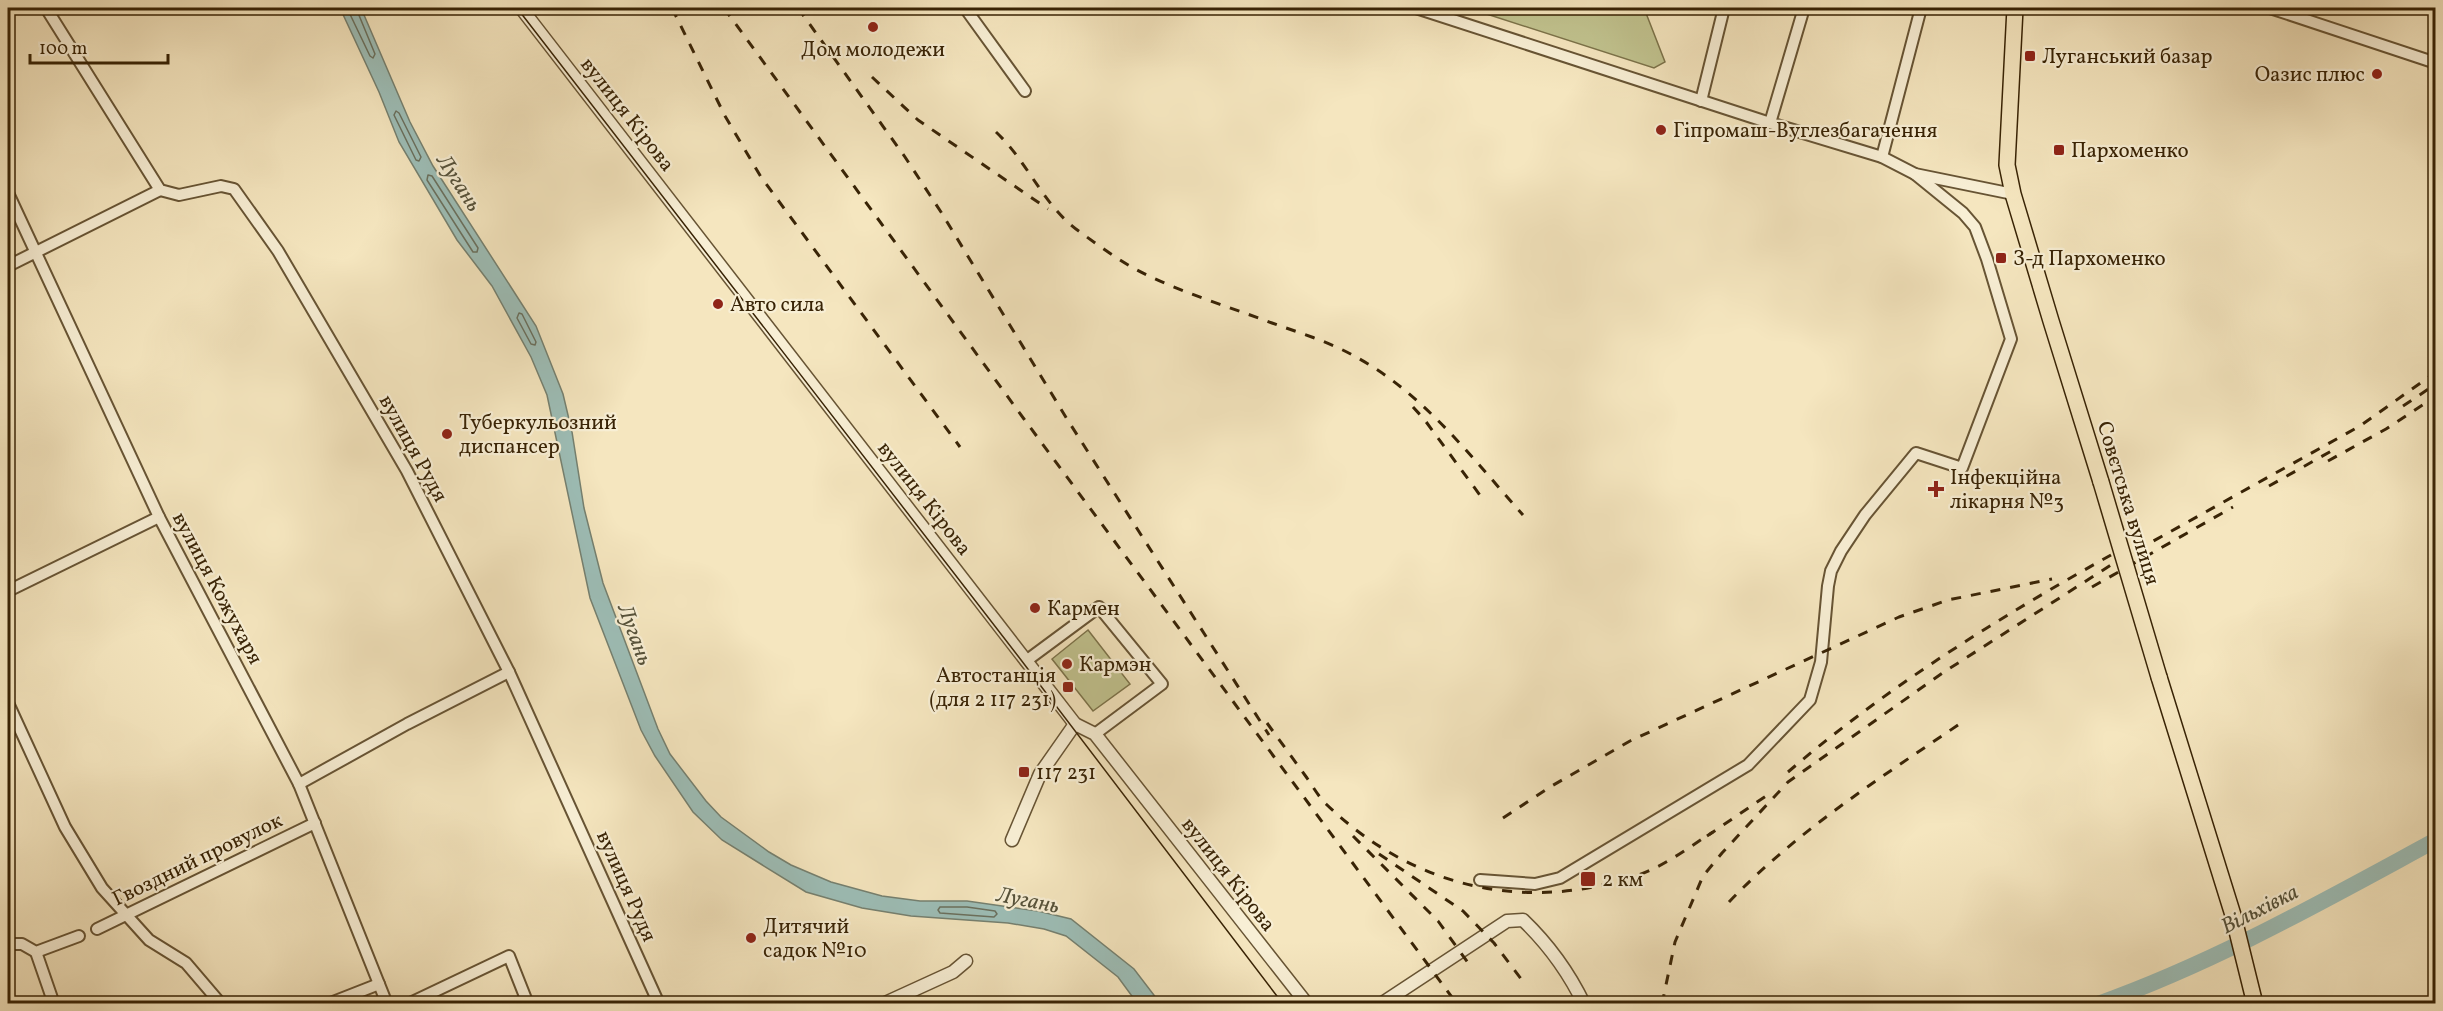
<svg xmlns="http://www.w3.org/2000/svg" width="2443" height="1011" viewBox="0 0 2443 1011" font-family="Vollkorn,serif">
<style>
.green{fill:#c1c38f;stroke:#7c734a;stroke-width:1.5}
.water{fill:#9dbeb7;stroke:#758070;stroke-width:1.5}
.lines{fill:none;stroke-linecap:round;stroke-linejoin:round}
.shore{stroke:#6a705e;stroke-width:1.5}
.river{stroke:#9dbeb7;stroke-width:16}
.minor-casing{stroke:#675434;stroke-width:14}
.tertiary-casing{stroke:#675434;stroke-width:15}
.primary-casing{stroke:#382305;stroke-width:18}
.minor{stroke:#f8efd5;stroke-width:10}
.tertiary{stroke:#f8efd5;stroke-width:12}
.primary{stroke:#f5e6bf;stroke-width:15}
.tram{stroke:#382305;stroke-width:1.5}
.rail{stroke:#382305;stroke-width:3;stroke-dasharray:10 10;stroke-linecap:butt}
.primary-bridge-casing{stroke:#382305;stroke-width:18;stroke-linecap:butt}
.primary-bridge{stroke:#f5e6bf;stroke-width:15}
.poi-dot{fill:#8f2418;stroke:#f8efd5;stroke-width:2}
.labels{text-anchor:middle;stroke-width:4.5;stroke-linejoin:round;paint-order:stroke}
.poi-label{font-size:21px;fill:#382305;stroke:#f8efd5;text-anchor:start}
.street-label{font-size:21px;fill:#382305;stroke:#f8efd5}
.water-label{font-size:22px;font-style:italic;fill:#56523a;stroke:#f8efd5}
</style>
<rect width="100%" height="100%" fill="#f5e6bf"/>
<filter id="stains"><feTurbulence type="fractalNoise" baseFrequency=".00333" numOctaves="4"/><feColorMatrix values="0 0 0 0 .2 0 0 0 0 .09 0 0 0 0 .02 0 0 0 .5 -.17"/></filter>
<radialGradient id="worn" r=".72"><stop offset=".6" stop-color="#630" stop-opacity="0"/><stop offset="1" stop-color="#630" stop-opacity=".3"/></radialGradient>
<g class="green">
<polygon points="1468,8 1644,8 1665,62 1654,68"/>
<polygon points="1088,630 1130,684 1093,711 1052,659"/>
</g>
<polygon class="water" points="340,8 361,8 410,122 433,166 536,326 563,394 572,432 584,508 603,583 658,729 670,754 706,801 721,817 769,852 791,865 831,882 882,896 920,901 967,901 1038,911 1071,919 1134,969 1160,1003 1137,1003 1118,977 1066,936 1044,929 1008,923 911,916 862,908 806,892 722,840 693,812 655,756 641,730 590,598 547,395 531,357 492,286 457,240 399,142 379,92"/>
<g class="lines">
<g class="shore">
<polyline points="347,8 370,56 373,58 375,54 356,8"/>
<polygon points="396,111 399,113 421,157 419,161 416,160 394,115"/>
<polygon points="428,175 432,176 478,248 477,252 473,252 427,180"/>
<polygon points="519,313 522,314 536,342 535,345 531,344 517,318"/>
<polygon points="940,907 967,907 995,911 997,914 994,917 940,913 938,910"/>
</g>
<path class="river" d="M2098,1004C2216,962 2325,900 2436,840"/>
<defs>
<g id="minor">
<polyline points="46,8 160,190 179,195 221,186 234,189 278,251 407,471 509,672 659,1004"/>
<polyline points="965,8 1025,91"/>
<polyline points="1416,8 1770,123 1882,157 1915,174 2013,194"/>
<polyline points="2270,8 2436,63"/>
<polyline points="1701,101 1724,8"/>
<polyline points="1770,123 1804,8"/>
<polyline points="1882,157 1921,8"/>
<polyline points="8,193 159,517 299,784 387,1004"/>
<polyline points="8,266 160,190"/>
<polyline points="8,591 159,517"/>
<polyline points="1026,661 1099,607 1162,684 1095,734"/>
<polyline points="8,703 65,827 102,888 149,940 186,963 221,1004"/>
<polyline points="299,784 407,724 509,672"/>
<polyline points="1480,880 1535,884 1560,878 1748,765 1810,700 1821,662 1828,586 1831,571 1841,551 1865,515 1916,453 1962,468 2011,339 1987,259 1975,227 1963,213 1915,174"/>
<polyline points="97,929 315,823"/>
<polyline points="8,944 22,944 36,952 79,936"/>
<polyline points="36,952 54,1004"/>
<polyline points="328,1004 379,984"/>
<polyline points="408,1004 509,956 528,1004"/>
</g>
<g id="tertiary">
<polyline points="521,8 1075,724 1095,734 1307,1004"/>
<polyline points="1012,840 1040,774 1075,724"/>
<polyline points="883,1004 953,972 966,961"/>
<path d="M1381,1004L1507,921L1523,920C1548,944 1569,973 1584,1004"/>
</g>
<g id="primary">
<polyline points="2015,8 2007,165 2013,194 2051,321 2101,482"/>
<polyline points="2159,677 2233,915 2255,1004"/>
</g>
</defs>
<use href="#minor" class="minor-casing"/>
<use href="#tertiary" class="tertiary-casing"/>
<use href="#primary" class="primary-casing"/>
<use href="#minor" class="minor"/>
<use href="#tertiary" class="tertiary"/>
<use href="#primary" class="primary"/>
<polyline class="tram" points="517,8 1018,656 1283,1004"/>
<g class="rail">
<polyline points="672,8 725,116 761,177 960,447"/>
<polyline points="724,8 1024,419 1457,1004"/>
<polyline points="798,8 905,157 941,212 1067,419 1269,735"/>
<polyline points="872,77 918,120 1048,209"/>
<path d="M996,132C1029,163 1043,206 1080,232C1098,245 1117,259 1137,270C1179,292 1227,306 1272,323C1300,333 1330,342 1356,357C1424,394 1472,458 1523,515"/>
<polyline points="2403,406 2436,384"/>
<polyline points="1413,407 1424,419 1485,502"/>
<polyline points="2328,461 2386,429 2436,396"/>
<polyline points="2269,486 2335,449"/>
<polyline points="2092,587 2233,507"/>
<path d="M1267,723C1280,741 1294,760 1307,778C1313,787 1319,797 1326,804C1412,887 1524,914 1638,875C1665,866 1689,847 1713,832"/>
<path d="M1788,772C1887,687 1998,618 2111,555"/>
<polyline points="1503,818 1550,787 1630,741 1899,617 1948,600 2052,579"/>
<polyline points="1353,836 1438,921 1471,967"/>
<polyline points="1707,836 1769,794"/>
<polyline points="1379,854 1463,911 1494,943 1525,984"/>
<path d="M1729,902C1797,831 1880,778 1961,723"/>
<polyline points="1662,1004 1675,942 1703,876 1722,853 1788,782 1944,672 2114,563 2360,426 2436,372"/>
</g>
<defs>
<polyline id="primary-bridge" points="2101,482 2159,677"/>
</defs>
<use href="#primary-bridge" class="primary-bridge-casing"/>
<use href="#primary-bridge" class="primary-bridge"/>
</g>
<g class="poi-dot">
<circle cx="873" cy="27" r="6"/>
<rect x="2024" y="50" width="12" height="12" rx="3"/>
<circle cx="2377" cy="74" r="6"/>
<circle cx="1661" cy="130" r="6"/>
<rect x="2053" y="144" width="12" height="12" rx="3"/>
<rect x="1995" y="252" width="12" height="12" rx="3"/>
<circle cx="718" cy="304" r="6"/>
<circle cx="447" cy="434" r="6"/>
<path d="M1933 480h6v6h6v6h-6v6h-6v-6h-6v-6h6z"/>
<circle cx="1035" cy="608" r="6"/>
<circle cx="1067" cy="664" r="6"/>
<rect x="1062" y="681" width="12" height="12" rx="3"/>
<rect x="1018" y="766" width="12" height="12" rx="3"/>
<rect x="1580" y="871" width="16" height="16" rx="3"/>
<circle cx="751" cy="938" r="6"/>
</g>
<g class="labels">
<g class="poi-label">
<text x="873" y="56" text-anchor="middle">Дом молодежи</text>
<text x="2042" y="63">Луганський базар</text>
<text x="2365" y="81" text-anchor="end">Оазис плюс</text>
<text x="1673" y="137">Гіпромаш-Вуглезбагачення</text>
<text x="2071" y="157">Пархоменко</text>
<text x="2013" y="265">З-д Пархоменко</text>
<text x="730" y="311">Авто сила</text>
<text x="459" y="429">Туберкульозний<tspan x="459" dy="24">диспансер</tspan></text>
<text x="1950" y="484">Інфекційна<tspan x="1950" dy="24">лікарня №3</tspan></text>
<text x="1047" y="615">Кармен</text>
<text x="1079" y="671">Кармэн</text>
<text x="1056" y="682" text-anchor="end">Автостанція<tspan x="1056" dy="24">(для 2 117 231)</tspan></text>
<text x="1036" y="779">117 231</text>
<text x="1602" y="886">2 км</text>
<text x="763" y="933">Дитячий<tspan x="763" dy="24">садок №10</tspan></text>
</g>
<g class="street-label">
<text transform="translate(628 114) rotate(52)" y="7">вулиця Кірова</text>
<text transform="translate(414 448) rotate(61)" y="7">вулиця Рудя</text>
<text transform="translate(925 498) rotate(52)" y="7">вулиця Кірова</text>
<text transform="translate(2129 503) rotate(73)" y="7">Совєтська вулиця</text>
<text transform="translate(218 588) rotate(62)" y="7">вулиця Кожухаря</text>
<text transform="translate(197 859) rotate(-26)" y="7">Гвоздний провулок</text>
<text transform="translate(1229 874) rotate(52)" y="7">вулиця Кірова</text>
<text transform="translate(627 886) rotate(66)" y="7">вулиця Рудя</text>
</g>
<g class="water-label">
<text transform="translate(460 182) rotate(57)" y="8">Лугань</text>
<text transform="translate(636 634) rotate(70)" y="8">Лугань</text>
<text transform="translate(1028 899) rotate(11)" y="8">Лугань</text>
<text transform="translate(2259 908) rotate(-27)" y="8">Вільхівка</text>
</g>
</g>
<rect width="2443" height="1011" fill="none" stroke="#f5e6bf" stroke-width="30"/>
<rect x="9" y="9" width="2425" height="993" fill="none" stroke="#382305" stroke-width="3"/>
<rect x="15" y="15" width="2413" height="981" fill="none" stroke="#382305" stroke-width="1.5"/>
<path d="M30 54v9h138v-9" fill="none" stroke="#382305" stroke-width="3"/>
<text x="39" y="54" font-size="18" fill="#382305" stroke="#f8efd5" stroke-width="4.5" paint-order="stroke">100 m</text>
<rect width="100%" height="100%" filter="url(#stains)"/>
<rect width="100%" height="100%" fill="url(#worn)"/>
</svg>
